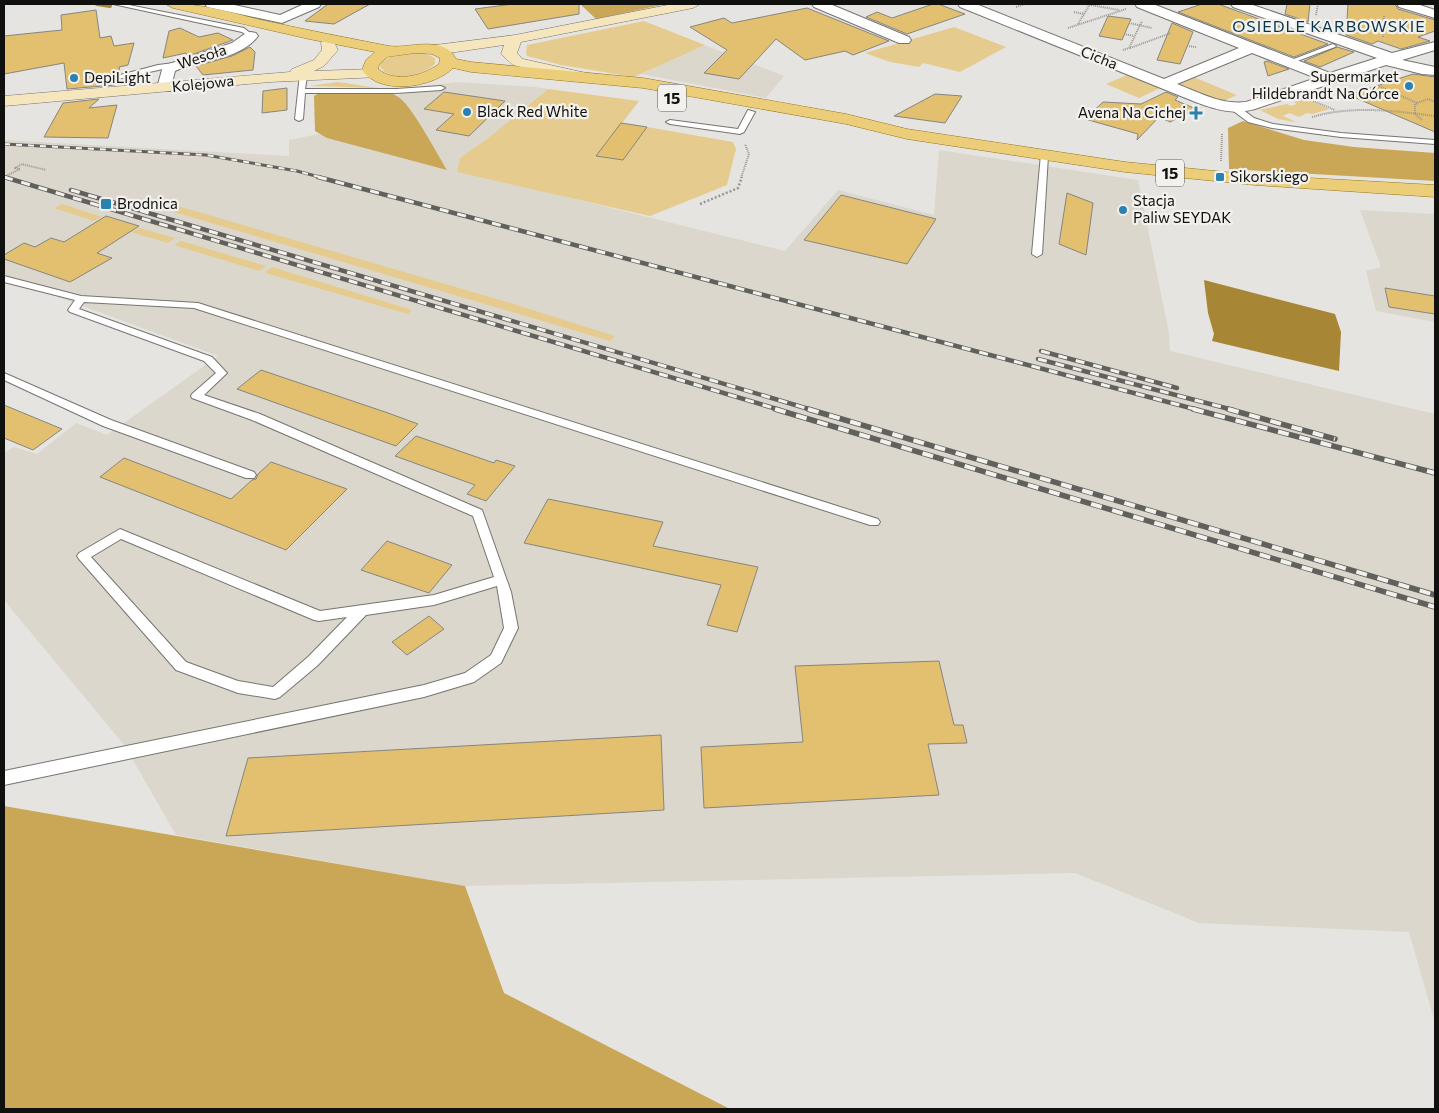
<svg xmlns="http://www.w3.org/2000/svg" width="1439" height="1113" viewBox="0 0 1439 1113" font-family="Commissioner,sans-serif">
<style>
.built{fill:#dcd7cc}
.green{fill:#e6cb8e}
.forest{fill:#c9a757}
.water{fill:#a78635}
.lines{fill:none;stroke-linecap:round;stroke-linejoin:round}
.stream{stroke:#a78635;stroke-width:4}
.building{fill:#e2c070;stroke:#868581}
.lane-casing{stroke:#767471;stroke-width:2}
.street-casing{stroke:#767471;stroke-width:2}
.secondary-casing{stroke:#767471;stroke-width:1}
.primary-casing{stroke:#95751b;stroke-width:1}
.path-far1{stroke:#989794;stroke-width:2;stroke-dasharray:1 1;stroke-linecap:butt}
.path{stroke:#989794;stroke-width:2.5;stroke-dasharray:2 2;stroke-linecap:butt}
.lane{fill:#fff;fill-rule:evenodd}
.street{fill:#fff;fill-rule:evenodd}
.secondary{fill:#f5e6bd;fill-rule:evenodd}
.primary{fill:#ebcd7a;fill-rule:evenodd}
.rail-far2-casing{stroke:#61605d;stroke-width:3}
.rail-far1-casing{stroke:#61605d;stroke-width:4.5}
.rail-casing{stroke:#61605d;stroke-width:5.5}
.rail-far2{stroke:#f3f1ed;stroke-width:2;stroke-dasharray:6;stroke-linecap:butt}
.rail-far1{stroke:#f3f1ed;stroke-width:3;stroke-dasharray:9;stroke-linecap:butt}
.rail{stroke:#f3f1ed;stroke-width:4;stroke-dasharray:11;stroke-linecap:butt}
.poi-dot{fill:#2b82b1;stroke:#f3f1ed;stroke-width:2}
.labels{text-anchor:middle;stroke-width:4.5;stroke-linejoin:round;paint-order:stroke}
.far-street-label{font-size:15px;fill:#10100e;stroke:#f3f1ed}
.far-poi-label{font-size:15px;fill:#10100e;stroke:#f3f1ed;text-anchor:start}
.far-neighbourhood-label{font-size:16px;letter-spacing:1px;fill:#09344a;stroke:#f3f1ed}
.shield{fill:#f3f1ed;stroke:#545451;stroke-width:1}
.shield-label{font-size:16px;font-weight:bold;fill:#10100e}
</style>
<rect width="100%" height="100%" fill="#e6e4e0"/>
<g class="built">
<polygon points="704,45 784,76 766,98 641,74"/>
<polygon points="458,82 535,87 548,89 487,139 460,158 458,170 785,251 838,190 934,215 939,150 1138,180 1169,333 1170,351 1435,414 1435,1023 1409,932 1199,923 1075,873 465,886 176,835 125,746 4,600 4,453 14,447 37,454 76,423 107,435 218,356 4,277 4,140 289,156 289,140 323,133 410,110 398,97 402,89"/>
<polygon points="1360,210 1435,214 1435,322 1376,311 1366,271 1381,267"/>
</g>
<g class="green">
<polygon points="644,21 705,45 634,77 561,65 527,56 526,53 527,45"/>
<polygon points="954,27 1006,47 960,72 923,63 919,67 890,62 865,53"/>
<path d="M421,52L435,58V64C424,76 388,83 380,66V63C392,52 406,53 421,52Z"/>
<polygon points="1127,75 1160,88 1139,98 1106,84"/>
<polygon points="1191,76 1237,95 1219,103 1179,88 1177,83"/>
<polygon points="338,82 378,88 309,86"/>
<polygon points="548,89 639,101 597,156 623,160 647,127 733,142 736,149 727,185 650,216 457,172 460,158 487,139"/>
<polygon points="1304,98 1329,109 1313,114 1307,113 1299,117 1289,113 1283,116 1296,122 1294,122 1278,119 1260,110 1287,104 1291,106 1297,104 1294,102"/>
<polygon points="62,204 102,217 94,221 54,208"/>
<polygon points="171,204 507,302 615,336 610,341 164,209"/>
<polygon points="139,228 175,238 168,243 131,232"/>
<polygon points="181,241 266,266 259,271 174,245"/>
<polygon points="272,267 412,310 408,314 265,273"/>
</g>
<g class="forest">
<polygon points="580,4 666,4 596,19"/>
<path d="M355,92C368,93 386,90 397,96C412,105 437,154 447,170L327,138L315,131L314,96L319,93Z"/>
<polygon points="1243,121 1304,140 1354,147 1435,153 1435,181 1229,169 1228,128"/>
<polygon points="4,806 465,886 504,993 730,1109 4,1109"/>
</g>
<polygon class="water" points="1204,280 1335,314 1341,332 1339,371 1212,341 1214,334 1208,313"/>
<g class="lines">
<polyline class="stream" points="97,4 110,6"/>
</g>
<g class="building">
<polygon points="328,4 370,4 334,24 305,21"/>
<polygon points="513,4 579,4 579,14 488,29 475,9"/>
<polygon points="933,4 938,4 965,14 907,34 866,17 877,12 892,18"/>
<polygon points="1202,4 1218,4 1328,44 1294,57 1178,12"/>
<polygon points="1287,4 1310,4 1308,22 1285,14"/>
<polygon points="1348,4 1395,4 1398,9 1435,20 1435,31 1418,37 1430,41 1401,49 1378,41 1372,44 1346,35"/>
<polygon points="807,8 889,41 853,55 845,51 805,60 776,39 739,79 704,73 727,50 690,27 724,18 732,23"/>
<polygon points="96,10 100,38 111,36 114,46 134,43 128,65 119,67 120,73 99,79 100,82 105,84 119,81 115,85 67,89 64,63 4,74 4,36 62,30 61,15"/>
<polygon points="1108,16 1131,19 1122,40 1099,36"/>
<polygon points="1172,23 1193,32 1180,64 1157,60"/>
<polygon points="180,28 199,37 218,33 233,40 188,56 186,53 163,58 169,31"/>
<polygon points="250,47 255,52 253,70 203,75 196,66 232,56"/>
<polygon points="1337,47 1354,52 1320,67 1304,61"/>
<polygon points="1267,61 1289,69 1268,76 1264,62"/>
<polygon points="1413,74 1435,77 1435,132 1349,95"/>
<polygon points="287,88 287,110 262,113 263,91"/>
<polygon points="444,92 505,101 469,136 436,130 454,114 424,109"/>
<polygon points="1166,92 1178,97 1175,100 1196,109 1170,122 1159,117 1137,140 1138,134 1085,119 1103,102 1141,104"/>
<polygon points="935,94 962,96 945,123 894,116"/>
<polygon points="99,99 89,108 117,105 108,138 44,137 63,103"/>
<polygon points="621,123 647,127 623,160 596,156"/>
<polygon points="1067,193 1093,203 1086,255 1059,244"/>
<polygon points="841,195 936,219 907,264 804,240"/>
<polygon points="106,216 139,226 97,253 112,258 70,282 4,259 4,255 24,243 35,247 51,238 64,242"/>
<polygon points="1385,288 1435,296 1435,314 1389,307"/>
<polygon points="261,370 388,413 418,424 396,446 237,389"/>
<polygon points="4,405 62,429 33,450 4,438"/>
<polygon points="416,436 494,463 496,460 515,466 486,501 467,494 475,485 395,456"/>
<polygon points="124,458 231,499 252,480 256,479 258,474 271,462 347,489 286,550 100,477"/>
<polygon points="548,499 663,522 653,546 758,567 737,632 707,625 721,585 524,543"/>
<polygon points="387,541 452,565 429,593 361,570"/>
<polygon points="429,616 444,629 407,655 392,642"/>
<polygon points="939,661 954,725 963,725 967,743 928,744 939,795 704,808 701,747 803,742 795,666"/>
<polygon points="661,735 664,810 226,836 248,758"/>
</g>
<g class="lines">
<defs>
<g id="lane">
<polygon points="113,4 124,4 244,28 254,36 251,38 242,32"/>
<polygon points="1333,44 1336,46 1335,47 1292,63 1286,62"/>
<polygon points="174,63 176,64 176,66 105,82 101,80 158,65"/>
<polygon points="300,74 307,76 305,89 396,89 441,86 445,88 441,90 396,93 305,93 303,119 299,121 295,119"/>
<polygon points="1232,106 1238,106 1254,118 1273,124 1341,133 1435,140 1435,144 1341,137 1272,128 1248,122 1232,110"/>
<polygon points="748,110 755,112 744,132 740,134 670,124 666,122 670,120 738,129"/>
<polygon points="1041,154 1048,156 1042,254 1037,257 1032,254"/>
<path d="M4,276L81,296L198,303L878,519L880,522L878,525H870L194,308L84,302L79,309L212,357L227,373L204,395L260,414L482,510L511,592L518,628L501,663L474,682L424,697L4,785V771L424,685L465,673L491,655L504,628L497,586L434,605L366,615L318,665L280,697L275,699L238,693L176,670L79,559L77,556L79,553L120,529L320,611L434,595L494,577L473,516L252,420L192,398L191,396L192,394L216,373L204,361L70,312L68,310L75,300L4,282ZM121,539L314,620L319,621L347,617L308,657L273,687L238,681L186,662L91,557Z"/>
<polygon points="4,373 111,420 254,472 256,475 254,478 246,478 103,426 4,380"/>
</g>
<g id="street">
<polygon points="205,4 230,4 280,15 304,4 321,4 319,7 282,23 207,7"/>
<polygon points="812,4 830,4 909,37 911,40 909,43 899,43 814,7"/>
<path d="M958,4H976L1164,79L1239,48L1137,7L1135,4H1153L1330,73L1377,58L1233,7L1231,4H1250L1392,53L1435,42V50L1402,60L1435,67V75L1422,74L1386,65L1255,109C1234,115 1218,110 1198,103L960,7ZM1252,53L1316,78L1246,102C1222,105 1200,93 1177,84Z"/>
<polygon points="1397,4 1417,4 1435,10 1435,18 1399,7"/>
<path d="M251,32L256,33L258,36C241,60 200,60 175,71L170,91H160L157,88L163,66L232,43L246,33Z"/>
</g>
<g id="secondary">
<polygon points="673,4 700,4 693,8 521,42 517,53 523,59 586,73 588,76 586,79 580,81 513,65 501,54 504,45 435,55 430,53 427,50 430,47 435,45 515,35"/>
<polygon points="328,39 333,40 338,50 324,66 314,71 373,69 379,71 381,74 379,77 270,82 4,106 4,96 290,72 292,69 314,60 322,50 321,43 323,40"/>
</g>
<path id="primary" d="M166,4C200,2 234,14 266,21C307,30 348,38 389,46C409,49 443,34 456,59L471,62L643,78L846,114L907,129L1125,162L1255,175L1435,185V197L1255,185L1125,172L907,139L846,124L643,88L471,72L453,68C433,88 380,96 362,70L366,60L375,52L309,39L173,8ZM415,53L432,54L440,58L439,64C423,76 395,83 378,69L379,65L387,57Z"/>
</defs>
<use href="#lane" class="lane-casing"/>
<use href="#street" class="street-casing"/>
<use href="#secondary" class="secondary-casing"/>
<use href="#primary" class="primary-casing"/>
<g class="path-far1">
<polyline points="1085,4 1119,10"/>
<polyline points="1016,7 1025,4"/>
<polyline points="1074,12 1084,14"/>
<polyline points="1316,15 1318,4"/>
<polyline points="1129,23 1152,28"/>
<polyline points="1078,24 1090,4"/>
<polyline points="1068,28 1126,9"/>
<polyline points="1124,34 1134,36"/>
<polyline points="1383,37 1384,16"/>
<polyline points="1187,46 1196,47"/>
<polyline points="1130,48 1171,33"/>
<polyline points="1123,50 1129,48 1142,21"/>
<polyline points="1372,83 1417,103"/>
<polyline points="1313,101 1335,110"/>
<path d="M1312,117C1353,105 1394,111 1435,116"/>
<polyline points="1422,120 1415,114 1415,104 1428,99 1435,102"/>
<polyline points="1221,161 1222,134"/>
<polyline points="4,177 20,169 15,168 22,164 46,170"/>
<polyline points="741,178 749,154 745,144"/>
</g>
<polyline class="path" points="700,204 738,188 742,177"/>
<use href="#lane" class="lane"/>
<use href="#street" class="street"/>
<use href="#secondary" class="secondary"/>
<use href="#primary" class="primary"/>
<defs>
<g id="rail-far2">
<polyline points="4,144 206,155 297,171 323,178"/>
<polyline points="4,177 7,178"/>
</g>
<g id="rail-far1">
<polyline points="4,177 780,410"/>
<polyline points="318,177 1198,410"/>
<polyline points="71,190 812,410"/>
<polyline points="1041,351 1177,388"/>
<polyline points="1038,359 1233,410"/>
</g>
<g id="rail">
<polyline points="775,409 1435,607"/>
<polyline points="808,409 1435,595"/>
<polyline points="1193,409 1435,473"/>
<polyline points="1228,409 1335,439"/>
</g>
</defs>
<use href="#rail-far2" class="rail-far2-casing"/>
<use href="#rail-far1" class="rail-far1-casing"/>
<use href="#rail" class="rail-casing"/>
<use href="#rail-far2" class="rail-far2"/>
<use href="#rail-far1" class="rail-far1"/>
<use href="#rail" class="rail"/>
</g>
<g class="poi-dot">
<circle cx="74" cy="78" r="5"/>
<circle cx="1409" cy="86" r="5"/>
<circle cx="467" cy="112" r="5"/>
<path d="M1193.5 105.5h5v5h5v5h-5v5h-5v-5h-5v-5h5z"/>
<rect x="1215" y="172" width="10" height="10" rx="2.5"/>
<rect x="100" y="198" width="12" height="12" rx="2.5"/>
<circle cx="1123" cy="210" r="5"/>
</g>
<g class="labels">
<g class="far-street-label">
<text transform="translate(202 57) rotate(-18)" y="5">Wesoła</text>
<text transform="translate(1099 58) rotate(22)" y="5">Cicha</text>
<text transform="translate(203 84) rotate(-6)" y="5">Kolejowa</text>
</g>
<g class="far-poi-label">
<text x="1399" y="82" text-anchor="end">Supermarket<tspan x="1399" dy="17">Hildebrandt Na Górce</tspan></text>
<text x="84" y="83">DepiLight</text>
<text x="477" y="117">Black Red White</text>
<text x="1186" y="118" text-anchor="end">Avena Na Cichej</text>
<text x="1230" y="182">Sikorskiego</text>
<text x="1133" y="206">Stacja<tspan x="1133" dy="17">Paliw SEYDAK</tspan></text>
<text x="117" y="209">Brodnica</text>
</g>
<g class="far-neighbourhood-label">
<text x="1329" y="32">OSIEDLE KARBOWSKIE</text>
</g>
<g class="shield">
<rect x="658" y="84.5" width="28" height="27" rx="4"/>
<rect x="1156" y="159.5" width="28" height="27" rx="4"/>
</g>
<g class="shield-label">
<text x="672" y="104">15</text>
<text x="1170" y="179">15</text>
</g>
</g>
<rect width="1439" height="1113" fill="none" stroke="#10100e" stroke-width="10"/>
</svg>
